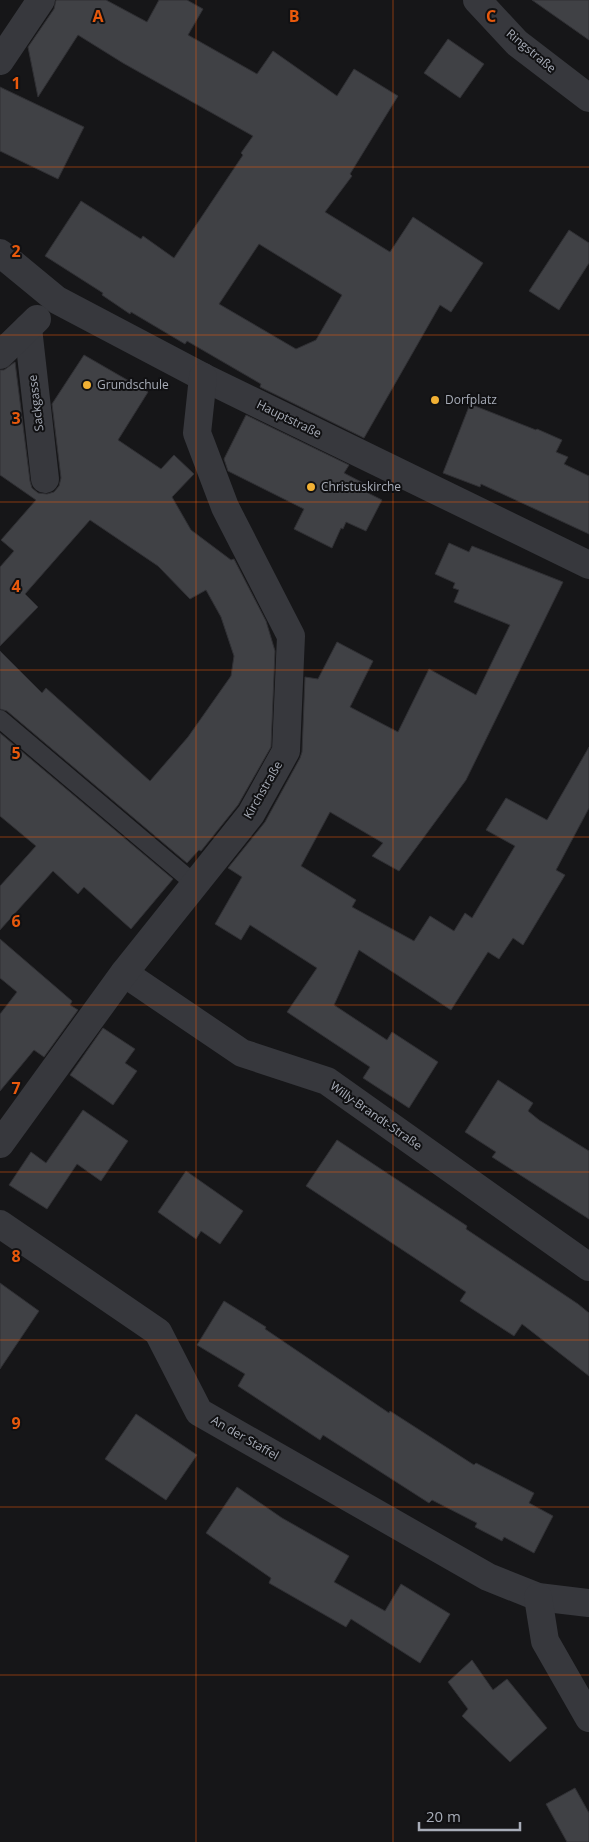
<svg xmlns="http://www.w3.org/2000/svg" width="589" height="1842" viewBox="0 0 589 1842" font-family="'Open Sans',sans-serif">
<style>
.building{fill:#404145;stroke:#303034;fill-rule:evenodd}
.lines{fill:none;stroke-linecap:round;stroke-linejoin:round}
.lane{stroke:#37383d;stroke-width:18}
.street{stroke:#37383d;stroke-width:28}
.grid{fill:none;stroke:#e8590c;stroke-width:1;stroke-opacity:0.55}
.poi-dot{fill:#f2b134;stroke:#111113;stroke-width:2}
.labels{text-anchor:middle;stroke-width:4;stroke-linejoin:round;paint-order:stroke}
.street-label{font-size:12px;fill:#a8adb8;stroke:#111113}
.poi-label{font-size:12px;fill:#a8adb8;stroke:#111113;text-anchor:start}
.grid-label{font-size:16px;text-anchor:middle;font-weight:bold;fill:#e8590c;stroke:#111113;stroke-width:4;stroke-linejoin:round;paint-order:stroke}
</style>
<rect width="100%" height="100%" fill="#161618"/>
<g class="building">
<path d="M56,0H106L147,22L159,0H187L203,9L188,35L257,74L273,51L337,96L354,69L398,96L350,174L352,176L325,212L390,252L413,217L483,263L451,312L440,305L364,438L260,387L261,384L187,341L185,344L131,312L130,314L102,295L103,293L45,256L81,201L141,239L143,236L174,258L243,155L241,153L253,136L123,63L78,35L38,97L28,47L54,9ZM259,244L342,295L316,340L296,349L219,304Z"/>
<polygon points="532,0 589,0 589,40"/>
<polygon points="448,39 484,64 460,98 424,73"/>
<polygon points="0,87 84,127 58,179 0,151"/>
<polygon points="569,230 589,243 589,263 559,310 529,291"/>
<polygon points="84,355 148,392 118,440 161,469 174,455 194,474 172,497 191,530 231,560 234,559 266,621 275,651 271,747 238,805 201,851 199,850 187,863 7,711 0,709 0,651 42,693 46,688 150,781 188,737 231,676 234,656 221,617 206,590 190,599 158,566 90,520 25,594 38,607 0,646 0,567 14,551 1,540 36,500 0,475 0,370 4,370 15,362 30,481 32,488 38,493 47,494 54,492 59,486 61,478 52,404"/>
<polygon points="470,404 536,430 537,429 562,440 556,452 568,457 564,464 589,476 589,534 481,484 480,487 443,473"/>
<polygon points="246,415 349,465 344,473 365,484 362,490 382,500 366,531 346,522 343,529 341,528 332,548 294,529 304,509 228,471 224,459"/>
<polygon points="449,543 469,552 472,546 563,582 466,780 399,871 372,856 383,843 330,812 301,866 356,900 352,907 414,941 430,916 454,931 465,913 472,918 515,846 486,830 506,798 547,820 589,747 589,808 556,870 565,875 523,945 513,938 499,959 488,952 451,1010 359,950 334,1005 387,1040 392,1032 438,1062 409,1108 363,1078 370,1067 287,1012 317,968 250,925 241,940 215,924 242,877 228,868 265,822 300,758 302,752 305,677 318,679 337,642 373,661 350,707 398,732 429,669 476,695 510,625 454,602 459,590 453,588 455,583 435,574"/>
<polygon points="0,733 173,879 131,929 84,887 78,894 53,871 0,930 0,886 36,846 0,816"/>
<polygon points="0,939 72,1001 70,1005 78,1010 44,1057 34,1050 0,1091 0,1014 17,992 0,978"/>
<polygon points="103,1028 135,1049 125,1063 137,1071 113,1105 70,1075"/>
<polygon points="498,1080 533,1103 528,1111 539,1120 589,1151 589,1219 492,1157 496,1152 465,1132"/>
<polygon points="83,1110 128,1141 101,1181 77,1164 47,1209 9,1185 31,1152 46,1163"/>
<polygon points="337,1140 467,1226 466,1229 578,1304 589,1313 589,1376 522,1324 514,1336 460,1301 466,1292 306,1186"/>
<polygon points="186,1171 243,1211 220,1244 201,1231 196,1239 158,1212"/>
<polygon points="0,1283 39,1311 0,1369"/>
<polygon points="224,1301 266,1327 265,1329 389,1413 390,1411 474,1465 476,1463 534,1493 529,1503 553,1516 534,1553 504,1537 502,1541 475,1527 477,1523 432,1500 429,1503 323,1435 320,1440 238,1386 245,1374 197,1345"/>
<polygon points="136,1414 197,1455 166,1500 105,1459"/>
<polygon points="237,1487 282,1518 349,1556 334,1582 385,1611 401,1584 450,1614 420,1663 351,1619 346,1627 269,1583 271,1578 206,1533"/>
<polygon points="472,1660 493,1690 507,1679 547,1728 510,1762 462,1716 468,1709 448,1682"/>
<polygon points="575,1788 589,1813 589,1842 567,1842 546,1804"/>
</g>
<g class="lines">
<polyline class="lane" points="0,719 195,884"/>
<g class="street">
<polyline points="477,0 517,43 589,98"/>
<polyline points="0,61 41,0"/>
<polyline points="0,253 57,300 203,377 589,565"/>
<polyline points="28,328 45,479"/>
<polyline points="0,355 37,319"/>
<polyline points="124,973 242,1053 327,1081 589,1267"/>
<polyline points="0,1144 124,973 251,814 286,751 291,636 225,507 197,433 203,377"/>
<polyline points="0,1224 158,1332 199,1412 488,1577 538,1597 589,1603"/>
<polyline points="538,1597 545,1641 589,1718"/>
</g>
</g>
<path class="grid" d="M196,0V1842M393,0V1842M0,167H589M0,335H589M0,502H589M0,670H589M0,837H589M0,1005H589M0,1172H589M0,1340H589M0,1507H589M0,1675H589"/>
<g class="poi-dot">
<circle cx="87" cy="385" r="5"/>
<circle cx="435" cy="400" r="5"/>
<circle cx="311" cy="487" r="5"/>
</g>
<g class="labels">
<g class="street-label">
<text transform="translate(531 51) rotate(40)" y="4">Ringstraße</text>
<text transform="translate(36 403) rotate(-97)" y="4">Sackgasse</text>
<text transform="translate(289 419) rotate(26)" y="4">Hauptstraße</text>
<text transform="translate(263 790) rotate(-60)" y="4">Kirchstraße</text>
<text transform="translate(376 1116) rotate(35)" y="4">Willy-Brandt-Straße</text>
<text transform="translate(245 1438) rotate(30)" y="4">An der Staffel</text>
</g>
<g class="poi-label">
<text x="97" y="389">Grundschule</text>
<text x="445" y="404">Dorfplatz</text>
<text x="321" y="491">Christuskirche</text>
</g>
</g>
<g class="grid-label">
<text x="98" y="22">A</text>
<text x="294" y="22">B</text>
<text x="491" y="22">C</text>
<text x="16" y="89">1</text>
<text x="16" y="257">2</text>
<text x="16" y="424">3</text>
<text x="16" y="592">4</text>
<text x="16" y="759">5</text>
<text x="16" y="927">6</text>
<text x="16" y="1094">7</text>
<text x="16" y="1262">8</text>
<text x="16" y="1429">9</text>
</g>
<path d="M419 1822v8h101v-8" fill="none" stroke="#a8adb8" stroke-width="2.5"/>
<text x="426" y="1822" font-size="15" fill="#a8adb8" stroke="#111113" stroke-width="4" paint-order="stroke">20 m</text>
</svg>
